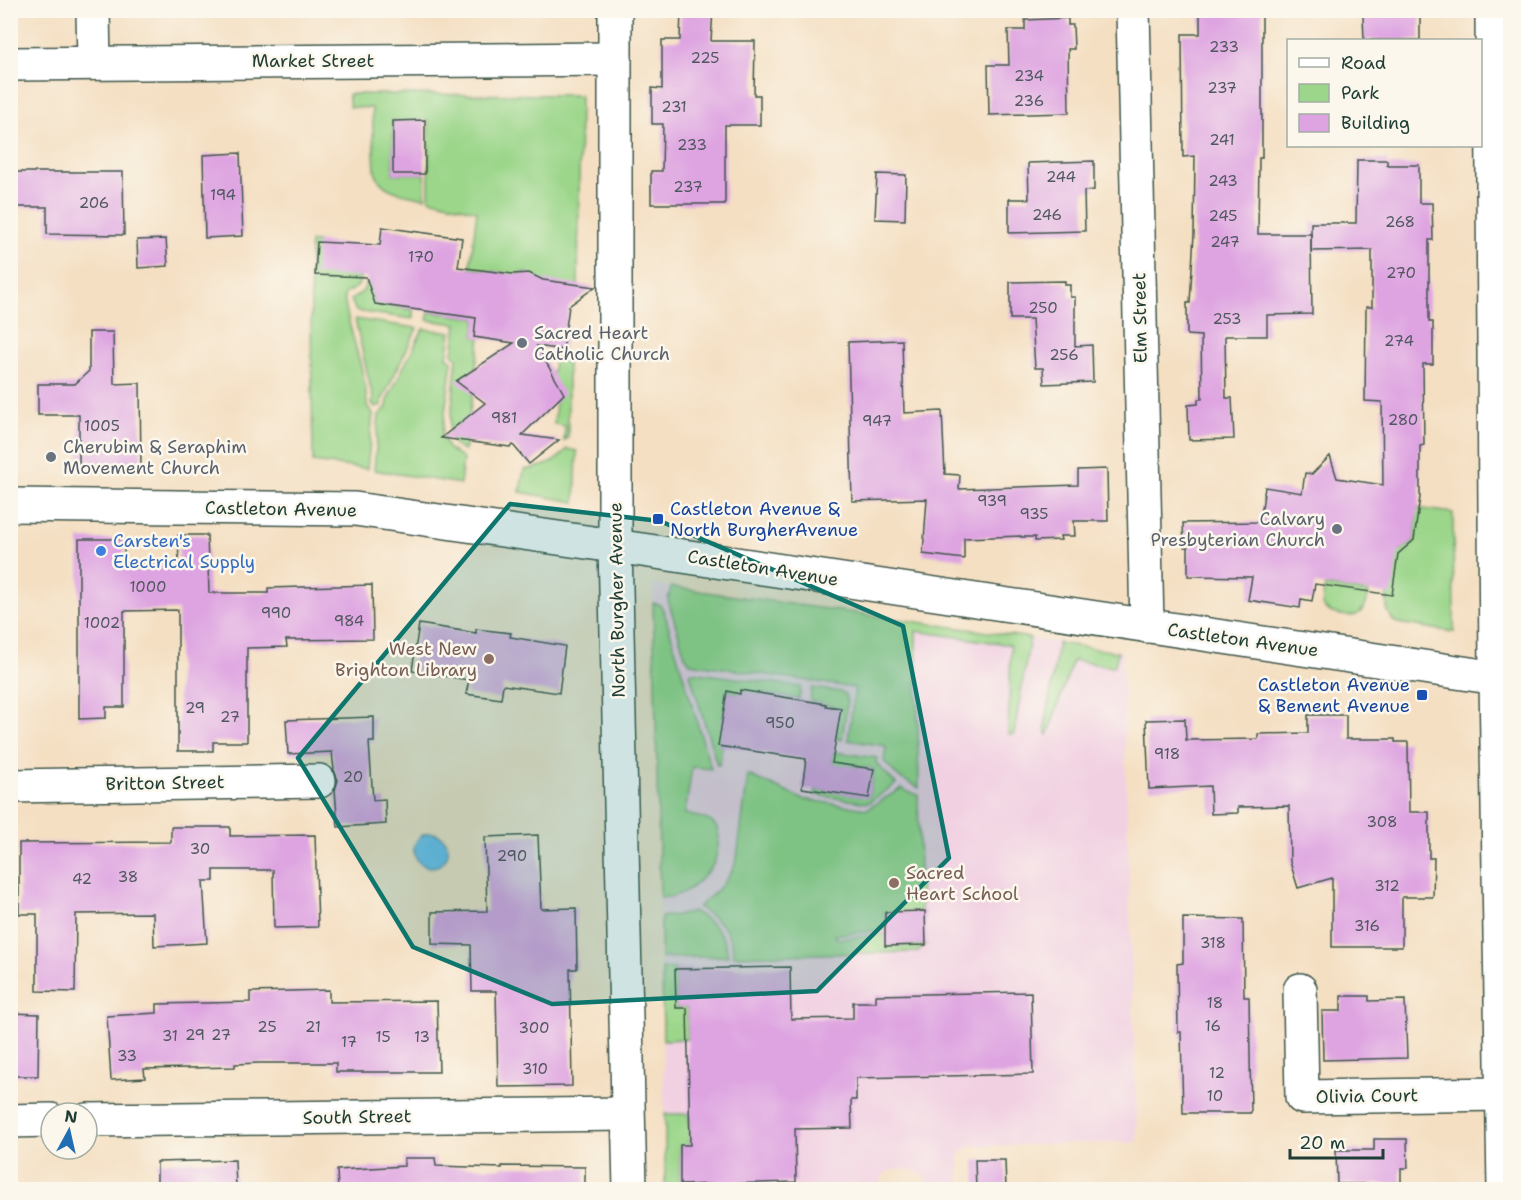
<svg xmlns="http://www.w3.org/2000/svg" width="1521" height="1200" viewBox="0 0 1521 1200" font-family="'Shantell Sans',sans-serif">
<style>
.built{fill:#f1d0e2}
.green{fill:#9bd68a;stroke:#5d8a5f;stroke-width:1.5}
.water{fill:#70bdea;stroke:#487d8f;stroke-width:1.5}
.building{fill:#dea4e1}
.lines{fill:none;stroke-linecap:round;stroke-linejoin:round}
.minor-casing{stroke:#3f5549;stroke-width:36}
.minor{stroke:#fff;stroke-width:33}
.marked{fill:#0f766e;fill-opacity:0.2;stroke:#0f766e;stroke-width:4.5;stroke-linejoin:round}
.worship-dot{fill:#6b7280;stroke:#fbf7ec;stroke-width:2}
.transit-dot{fill:#1a4fb4;stroke:#fbf7ec;stroke-width:2}
.shop-dot{fill:#3f7fe0;stroke:#fbf7ec;stroke-width:2}
.education-dot{fill:#8d6e63;stroke:#fbf7ec;stroke-width:2}
.labels{text-anchor:middle;stroke-width:5;stroke-linejoin:round;paint-order:stroke}
.number-label{font-size:15px;fill:#4f575f}
.street-label{font-size:18px;fill:#1f3d34;stroke:#fbf7ec}
.worship-label{font-size:18px;fill:#5b616d;stroke:#fbf7ec;text-anchor:start}
.transit-label{font-size:18px;fill:#164399;stroke:#fbf7ec;text-anchor:start}
.shop-label{font-size:18px;fill:#366cbe;stroke:#fbf7ec;text-anchor:start}
.education-label{font-size:18px;fill:#785e54;stroke:#fbf7ec;text-anchor:end}
</style>
<rect width="100%" height="100%" fill="#fbf7ec"/>
<filter id="ink" filterUnits="userSpaceOnUse"><feTurbulence type="fractalNoise" baseFrequency=".0167" numOctaves="2"/><feDisplacementMap in="SourceGraphic" scale="12" xChannelSelector="R" yChannelSelector="G"/><feConvolveMatrix kernelMatrix="1 2 1 2 8 2 1 2 1" color-interpolation-filters="sRGB"/></filter>
<filter id="wash" filterUnits="userSpaceOnUse"><feTurbulence type="fractalNoise" baseFrequency=".008" numOctaves="4" result="noise"/><feDisplacementMap in="SourceGraphic" scale="24" xChannelSelector="R" yChannelSelector="G"/><feGaussianBlur stdDeviation="1.35" result="paint"/><feColorMatrix in="noise" values="0 0 0 0 0 0 0 0 0 0 0 0 0 0 0 0 0 1.4 0 .05"/><feComposite in="paint" operator="in"/></filter>
<g filter="url(#wash)">
<rect width="100%" height="100%" fill="#f4dfc2"/>
<polygon class="built" points="653,584 1122,652 1137,1142 970,1146 962,1152 959,1157 959,1189 930,1189 925,1177 919,1173 906,1169 890,1170 883,1175 879,1186 823,1188 823,1190 666,1189"/>
<g class="green">
<path d="M348,94L580,95L578,292C568,289 552,288 543,283C530,275 529,268 512,276L504,273L470,268L477,211L429,199V121H393V174H425V198C405,193 382,194 375,172L372,108L350,107Z"/>
<path d="M310,242H317L360,277L358,286L345,294L344,297C349,334 366,370 367,406L373,414L367,469L313,462Z"/>
<polygon points="366,284 377,285 372,296 375,303 413,310 413,319 356,311 351,300 363,291"/>
<polygon points="429,312 476,318 474,337 480,338 475,373 467,374 463,378 473,391 468,423 459,423 454,429 466,441 464,451 455,446 449,435 457,358 453,354 457,324 427,320"/>
<polygon points="355,319 417,328 382,400 382,405 375,407 372,403 373,398"/>
<polygon points="423,329 451,332 447,357 452,361 442,435 448,448 463,459 460,484 374,470 379,415 387,407 388,398"/>
<polygon points="556,349 563,350 568,367 568,437 564,441 565,426 554,424 556,401 551,383"/>
<path d="M567,449L577,451L575,502L520,492L524,470C542,467 556,464 567,449Z"/>
<polygon points="1408,507 1453,513 1454,632 1398,623 1393,621 1387,609 1387,594 1377,549 1400,552 1414,540 1417,517"/>
<path d="M1325,586L1369,593C1367,601 1366,609 1358,614C1351,618 1326,615 1323,605C1322,600 1324,591 1325,586Z"/>
<polygon points="671,587 1030,638 1014,734 1010,735 1008,731 1011,645 916,631 919,788 898,777 884,761 886,746 848,740 855,688 690,663 685,656 668,600"/>
<path d="M653,603L660,605L664,611L711,769L692,767L685,814C706,819 723,819 718,846C717,853 716,859 713,865C698,884 685,897 660,898Z"/>
<polygon points="1058,643 1118,652 1115,665 1112,667 1073,660 1048,735 1045,728"/>
<polygon points="692,672 801,687 799,699 741,691 740,694 727,691 719,746 722,747 719,765 717,765 690,674"/>
<polygon points="812,688 841,692 846,695 847,704 842,740 836,739 840,708 810,701"/>
<polygon points="834,752 877,758 876,763 896,784 868,803 815,795 816,790 869,797 874,769 832,764"/>
<path d="M748,775L802,799L867,809L902,788L908,792L918,795L921,912H885V930L835,935V937L839,939L885,934L886,946L926,945L917,952L734,956C731,929 720,921 698,907C715,893 731,880 737,858Z"/>
<path d="M693,911C712,922 726,933 728,956L661,958V917L686,914Z"/>
<polygon points="662,969 675,969 676,1008 687,1008 688,1039 663,1040"/>
<polygon points="665,1114 689,1114 690,1145 680,1146 680,1185 665,1185"/>
</g>
<circle class="water" cx="431" cy="850" r="17"/>
<g id="blocks">
<g class="building">
<polygon points="681,10 713,10 711,41 755,41 754,95 760,95 760,125 725,125 725,204 651,204 651,171 662,171 663,124 652,124 652,88 662,89 662,40 680,40"/>
<polygon points="1200,10 1262,10 1262,158 1259,158 1258,234 1311,234 1312,314 1267,315 1267,336 1225,336 1226,398 1232,398 1234,439 1189,440 1188,405 1198,404 1198,399 1202,399 1201,336 1187,335 1187,303 1190,303 1194,234 1195,156 1183,157 1182,34 1200,34"/>
<polygon points="1395,10 1420,10 1420,40 1364,40 1363,15 1395,15"/>
<polygon points="1068,18 1068,25 1073,25 1074,49 1068,49 1069,113 989,115 988,65 1009,65 1008,30 1025,30 1025,20"/>
<polygon points="425,120 425,174 393,174 393,121"/>
<polygon points="240,153 243,236 205,238 203,155"/>
<polygon points="1357,160 1387,160 1387,165 1419,165 1419,203 1432,203 1433,240 1429,240 1429,322 1433,322 1433,364 1423,364 1424,445 1420,446 1420,497 1414,540 1398,554 1392,595 1315,584 1312,601 1301,599 1300,608 1248,600 1252,577 1188,576 1188,547 1184,547 1183,523 1260,522 1265,487 1302,493 1305,473 1312,474 1330,456 1337,478 1383,485 1382,402 1365,401 1366,307 1372,307 1372,250 1311,251 1311,223 1356,223"/>
<polygon points="1094,161 1094,190 1084,191 1085,231 1009,233 1009,199 1029,199 1028,163"/>
<polygon points="10,172 123,172 124,235 47,234 47,207 10,207"/>
<polygon points="877,174 906,175 905,220 875,219"/>
<polygon points="382,227 462,238 458,267 513,274 529,273 543,280 595,287 569,306 563,350 537,346 564,394 522,435 559,440 529,464 513,445 510,447 441,438 485,403 456,381 514,343 474,337 476,318 375,304 366,277 315,275 317,242 380,245"/>
<polygon points="166,239 168,266 138,268 137,240"/>
<polygon points="1065,281 1065,285 1070,285 1070,297 1075,297 1075,346 1092,345 1093,382 1044,384 1043,368 1035,368 1032,319 1010,319 1010,282"/>
<polygon points="89,332 113,332 114,384 140,383 141,468 79,468 79,415 38,415 38,384 75,384 89,371"/>
<polygon points="902,340 904,413 942,411 945,474 960,475 959,489 1078,485 1078,470 1107,469 1108,521 1074,521 1075,536 1060,536 1061,540 1035,541 1035,537 1021,537 1021,536 964,538 964,559 923,554 927,499 852,501 848,342"/>
<polygon points="178,535 207,535 209,593 268,593 268,588 372,585 373,639 286,640 287,647 247,648 247,742 213,742 213,751 178,751 178,610 124,611 124,707 106,707 106,718 79,719 79,539 124,539 124,564 179,563"/>
<polygon points="419,624 476,633 476,629 511,633 510,637 565,646 559,693 503,685 501,699 466,694 469,680 412,671"/>
<polygon points="740,690 826,704 826,706 841,708 832,763 874,769 869,798 802,788 806,759 718,746 727,691 740,694"/>
<polygon points="1308,715 1346,715 1346,739 1395,739 1395,742 1408,742 1409,812 1429,812 1429,858 1434,858 1433,897 1402,897 1402,947 1332,947 1332,878 1298,888 1290,862 1289,806 1238,807 1238,813 1211,814 1210,786 1149,789 1146,720 1185,719 1186,740 1258,739 1258,734 1308,733"/>
<polygon points="374,717 374,742 369,742 373,800 385,799 386,824 338,827 335,790 338,780 334,770 332,752 288,754 286,720"/>
<polygon points="171,827 230,827 230,836 315,835 318,927 274,928 273,870 214,870 214,881 203,881 207,943 154,946 153,913 76,914 75,992 37,991 37,914 19,914 19,843 171,842"/>
<polygon points="538,835 541,909 576,908 577,969 570,969 572,1086 498,1087 496,991 472,991 471,945 432,944 432,912 487,911 485,837"/>
<polygon points="925,911 926,945 885,946 885,912"/>
<polygon points="1183,918 1243,919 1244,997 1249,997 1251,1113 1183,1113 1181,1032 1178,1032 1177,964 1183,963"/>
<polygon points="790,967 791,1019 853,1018 853,1002 876,1002 876,995 1031,992 1033,1074 856,1078 856,1100 851,1100 852,1128 795,1129 796,1182 680,1185 680,1145 690,1145 687,1008 676,1008 675,969"/>
<polygon points="329,990 329,1002 437,1001 439,1072 336,1072 336,1063 259,1063 235,1064 235,1067 144,1069 145,1078 111,1080 107,1016 157,1013 157,1004 250,1002 250,992"/>
<polygon points="1341,996 1369,996 1369,1001 1405,1000 1407,1058 1323,1060 1322,1011 1341,1011"/>
<polygon points="10,1013 39,1014 38,1076 10,1076"/>
<polygon points="1374,1139 1407,1139 1408,1168 1401,1168 1401,1184 1337,1184 1336,1150 1374,1150"/>
<polygon points="404,1158 435,1158 436,1166 502,1168 502,1166 585,1167 585,1190 338,1190 337,1170 404,1166"/>
<polygon points="235,1160 236,1190 157,1190 157,1162"/>
<polygon points="975,1160 1005,1160 1006,1190 976,1190"/>
</g>
</g>
</g>
<g filter="url(#ink)">
<use href="#blocks" fill-opacity="0" stroke="#3f5549" stroke-width="1.5"/>
<g class="lines">
<defs>
<g id="minor">
<polyline points="93,10 94,63"/>
<polyline points="615,10 615,546 630,1190"/>
<polyline points="1133,10 1147,626"/>
<polyline points="1492,10 1496,678 1504,1190"/>
<polyline points="10,64 615,59"/>
<polyline points="10,505 355,509 649,551 1510,680"/>
<polyline points="10,786 319,781"/>
<polyline points="1300,990 1302,1097 1503,1094"/>
<polyline points="87,1120 627,1114"/>
<polyline points="10,1121 51,1120"/>
</g>
</defs>
<use href="#minor" class="minor-casing"/>
<use href="#minor" class="minor"/>
</g>
</g>
<path class="marked" d="M510,504L660,521L903,626L949,858L817,991L552,1004L413,947L298,758Z"/>
<g class="worship-dot">
<circle cx="522" cy="343" r="6"/>
<circle cx="51" cy="457" r="6"/>
<circle cx="1337" cy="529" r="6"/>
</g>
<g class="transit-dot">
<rect x="652" y="513" width="12" height="12" rx="3"/>
<rect x="1416" y="689" width="12" height="12" rx="3"/>
</g>
<circle class="shop-dot" cx="101" cy="551" r="6"/>
<g class="education-dot">
<circle cx="489" cy="659" r="6"/>
<circle cx="894" cy="883" r="6"/>
</g>
<g class="labels">
<g class="number-label">
<text x="1224" y="52">233</text>
<text x="705" y="63">225</text>
<text x="1029" y="81">234</text>
<text x="1222" y="93">237</text>
<text x="1029" y="106">236</text>
<text x="674" y="112">231</text>
<text x="1222" y="145">241</text>
<text x="692" y="150">233</text>
<text x="1061" y="182">244</text>
<text x="1223" y="186">243</text>
<text x="688" y="192">237</text>
<text x="223" y="200">194</text>
<text x="94" y="208">206</text>
<text x="1047" y="220">246</text>
<text x="1223" y="221">245</text>
<text x="1400" y="227">268</text>
<text x="1225" y="247">247</text>
<text x="421" y="262">170</text>
<text x="1401" y="278">270</text>
<text x="1043" y="313">250</text>
<text x="1227" y="324">253</text>
<text x="1399" y="346">274</text>
<text x="1064" y="360">256</text>
<text x="504" y="423">981</text>
<text x="1403" y="425">280</text>
<text x="877" y="426">947</text>
<text x="102" y="431">1005</text>
<text x="992" y="506">939</text>
<text x="1034" y="519">935</text>
<text x="148" y="592">1000</text>
<text x="276" y="618">990</text>
<text x="349" y="626">984</text>
<text x="102" y="628">1002</text>
<text x="195" y="713">29</text>
<text x="230" y="722">27</text>
<text x="780" y="728">950</text>
<text x="1167" y="759">918</text>
<text x="353" y="782">20</text>
<text x="1382" y="827">308</text>
<text x="200" y="854">30</text>
<text x="512" y="861">290</text>
<text x="128" y="882">38</text>
<text x="82" y="884">42</text>
<text x="1387" y="891">312</text>
<text x="1367" y="931">316</text>
<text x="1213" y="948">318</text>
<text x="1215" y="1008">18</text>
<text x="1213" y="1031">16</text>
<text x="267" y="1032">25</text>
<text x="313" y="1032">21</text>
<text x="534" y="1033">300</text>
<text x="195" y="1040">29</text>
<text x="221" y="1040">27</text>
<text x="170" y="1041">31</text>
<text x="383" y="1042">15</text>
<text x="422" y="1042">13</text>
<text x="349" y="1047">17</text>
<text x="127" y="1061">33</text>
<text x="535" y="1074">310</text>
<text x="1217" y="1078">12</text>
<text x="1215" y="1101">10</text>
</g>
<g class="street-label">
<text x="313" y="67">Market Street</text>
<text transform="translate(1140 318) rotate(-91)" y="6">Elm Street</text>
<text transform="translate(281 509) rotate(1)" y="6">Castleton Avenue</text>
<text transform="translate(763 568) rotate(9)" y="6">Castleton Avenue</text>
<text transform="translate(617 600) rotate(-91)" y="6">North Burgher Avenue</text>
<text transform="translate(1243 640) rotate(8)" y="6">Castleton Avenue</text>
<text transform="translate(165 783) rotate(-1)" y="6">Britton Street</text>
<text transform="translate(1367 1096) rotate(-1)" y="6">Olivia Court</text>
<text transform="translate(357 1117) rotate(-1)" y="6">South Street</text>
</g>
<g class="worship-label">
<text x="534" y="339">Sacred Heart<tspan x="534" dy="21">Catholic Church</tspan></text>
<text x="63" y="453">Cherubim &amp; Seraphim<tspan x="63" dy="21">Movement Church</tspan></text>
<text x="1325" y="525" text-anchor="end">Calvary<tspan x="1325" dy="21">Presbyterian Church</tspan></text>
</g>
<g class="transit-label">
<text x="670" y="515">Castleton Avenue &amp;<tspan x="670" dy="21">North BurgherAvenue</tspan></text>
<text x="1410" y="691" text-anchor="end">Castleton Avenue<tspan x="1410" dy="21">&amp; Bement Avenue</tspan></text>
</g>
<g class="shop-label">
<text x="113" y="547">Carsten's<tspan x="113" dy="21">Electrical Supply</tspan></text>
</g>
<g class="education-label">
<text x="477" y="655">West New<tspan x="477" dy="21">Brighton Library</tspan></text>
<text x="906" y="879" text-anchor="start">Sacred<tspan x="906" dy="21">Heart School</tspan></text>
</g>
</g>
<rect width="1521" height="1200" fill="none" stroke="#fbf7ec" stroke-width="36"/>
<rect x="1287" y="39" width="195" height="108" fill="#fbf7ec" stroke="#a3ada2" stroke-width="1.5"/>
<rect x="1299" y="58" width="30" height="9" fill="#ffffff" stroke="#a3ada2" stroke-width="1.5"/>
<text x="1341" y="69" font-size="18" fill="#1f3d34">Road</text>
<rect x="1299" y="84" width="30" height="18" fill="#9bd68a" stroke="#a3ada2" stroke-width="1.5"/>
<text x="1341" y="99" font-size="18" fill="#1f3d34">Park</text>
<rect x="1299" y="114" width="30" height="18" fill="#dea4e1" stroke="#a3ada2" stroke-width="1.5"/>
<text x="1341" y="129" font-size="18" fill="#1f3d34">Building</text>
<g transform="translate(69 1131) rotate(8)"><circle r="28" fill="#fbf7ec" stroke="#a3ada2" stroke-width="1.5"/>
<path d="M0-4.5L10 22L0 15L-10 22Z" fill="#1f6fb2"/>
<text y="-9" font-size="16" font-weight="bold" text-anchor="middle" fill="#1f3d34">N</text>
</g>
<path d="M1290 1149v9h93v-9" fill="none" stroke="#1f3d34" stroke-width="3"/>
<text x="1299" y="1149" font-size="18" fill="#1f3d34" stroke="#fbf7ec" stroke-width="4.5" paint-order="stroke">20 m</text>
</svg>
